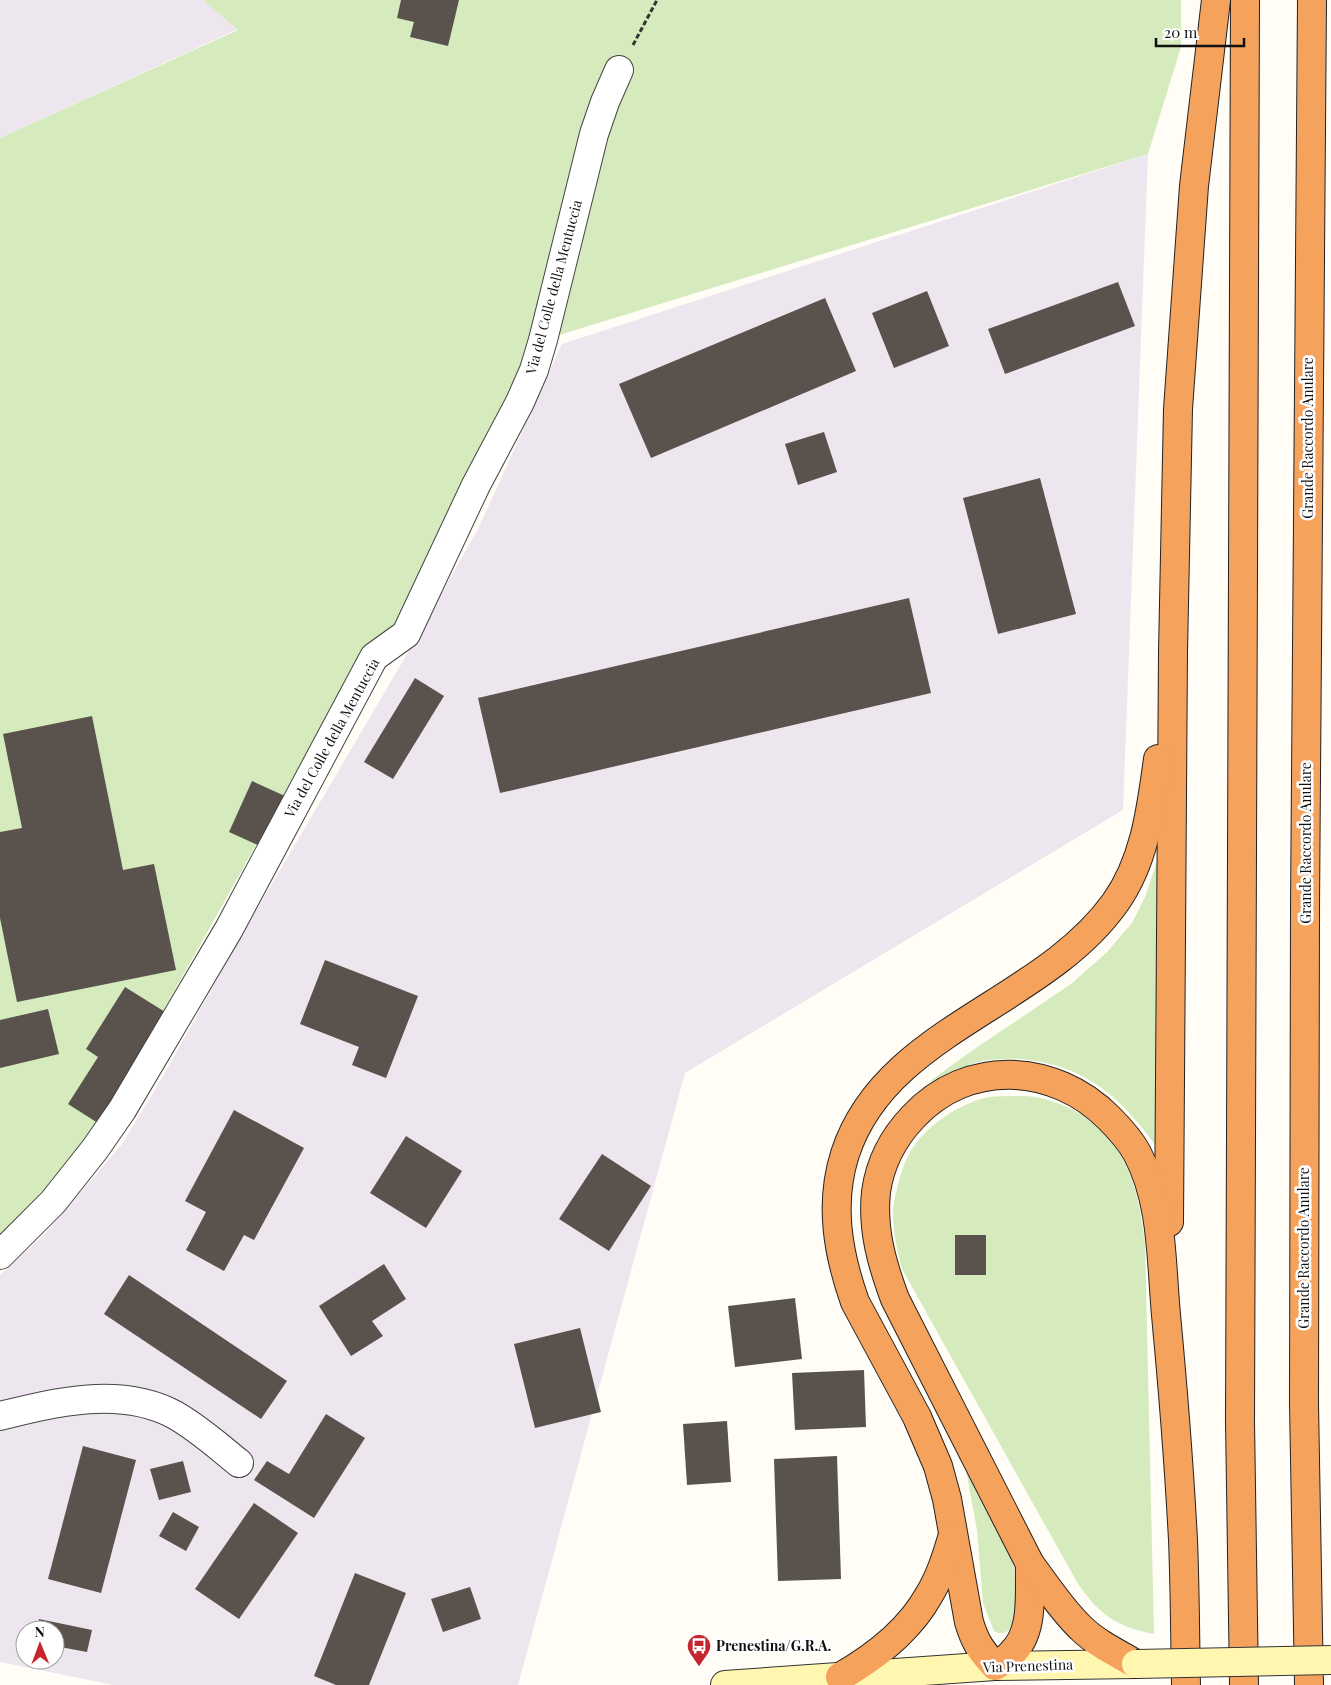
<svg xmlns="http://www.w3.org/2000/svg" width="1331" height="1685" viewBox="0 0 1331 1685" font-family="'Playfair Display',serif">
<style>
.industrial{fill:#eee6ef;fill-rule:evenodd}
.green{fill:#d5ebbd;fill-rule:evenodd}
.building{fill:#5a524d}
.lines{fill:none;stroke-linecap:round;stroke-linejoin:round}
.street-casing{stroke:#444;stroke-width:30}
.secondary-casing{stroke:#333;stroke-width:30}
.highway-casing{stroke:#222;stroke-width:30}
.path{stroke:#333;stroke-width:3;stroke-dasharray:5 2.5;stroke-linecap:butt}
.street{stroke:#fff;stroke-width:28}
.secondary{stroke:#fff6b0;stroke-width:28}
.highway{stroke:#f5a25d;stroke-width:28}
.secondary-bridge-casing{stroke:#333;stroke-width:30;stroke-linecap:butt}
.secondary-bridge{stroke:#fff6b0;stroke-width:28}
.labels{text-anchor:middle;stroke-width:5;stroke-linejoin:round;paint-order:stroke}
.street-label{font-size:14px;fill:#111;stroke:#fff}
.poi-label{font-size:14px;font-weight:bold;fill:#111;stroke:#fff;text-anchor:start}
</style>
<rect width="100%" height="100%" fill="#fffdf5"/>
<g class="industrial">
<polygon points="0,0 203,0 238,29 0,138"/>
<path d="M1148,154L1123,810L685,1073L518,1685H113L0,1662V1275L43,1236L122,1144L159,1083L246,928L406,656L478,529L562,344ZM25,1630H55V1660H25Z"/>
</g>
<g class="green">
<polygon points="203,0 1181,0 1181,47 1148,154 543,340 394,640 350,677 92,1138 58,1179 0,1238 0,138 238,30"/>
<path d="M1157,861L1158,1149C1129,1108 1097,1074 1046,1063C1032,1060 1020,1058 1005,1059C996,1060 987,1059 979,1062C960,1067 943,1076 926,1084L970,1052L1071,984L1106,953L1132,923L1145,897Z"/>
<path d="M1013,1096C1022,1096 1032,1096 1040,1098C1094,1110 1127,1149 1138,1201C1141,1215 1143,1229 1145,1243L1154,1634C1117,1627 1100,1615 1078,1584L902,1269C897,1250 893,1232 893,1212C894,1197 901,1170 908,1156C922,1128 960,1102 990,1097C998,1096 1006,1096 1013,1096ZM955,1235L986,1275H955Z"/>
<polygon points="951,1429 1009,1545 1014,1569 1016,1610 1012,1625 1008,1631 1003,1633 998,1633 994,1631 983,1603 977,1530 966,1470"/>
</g>
<g class="building">
<polygon points="401,0 459,0 448,46 410,37 414,22 397,18"/>
<polygon points="1118,282 1135,326 1005,374 988,329"/>
<polygon points="927,291 949,346 894,368 872,313"/>
<polygon points="825,298 856,371 651,458 619,384"/>
<polygon points="824,432 837,472 798,485 785,444"/>
<polygon points="1040,478 1076,614 998,634 963,498"/>
<polygon points="909,598 931,693 500,793 478,698"/>
<polygon points="415,678 444,696 393,779 364,762"/>
<polygon points="92,716 123,870 154,864 176,970 17,1002 0,918 0,832 22,828 3,734"/>
<polygon points="252,781 285,796 262,847 229,832"/>
<polygon points="325,960 418,996 386,1078 352,1065 359,1047 300,1024"/>
<polygon points="125,987 170,1015 101,1125 68,1104 98,1057 86,1049"/>
<polygon points="48,1009 59,1054 0,1068 0,1020"/>
<polygon points="234,1110 304,1148 254,1240 244,1235 224,1271 186,1250 206,1212 185,1201"/>
<polygon points="406,1136 462,1171 426,1228 370,1193"/>
<polygon points="602,1154 651,1186 609,1251 559,1219"/>
<rect x="955" y="1235" width="31" height="40"/>
<polygon points="384,1264 406,1299 372,1321 383,1336 351,1356 319,1306"/>
<polygon points="129,1275 287,1381 261,1419 104,1314"/>
<polygon points="795,1298 802,1359 735,1367 728,1306"/>
<polygon points="580,1328 601,1412 535,1428 514,1344"/>
<polygon points="864,1370 866,1427 795,1430 792,1373"/>
<polygon points="326,1414 365,1438 314,1518 254,1480 267,1461 289,1474"/>
<polygon points="727,1421 731,1482 687,1485 683,1424"/>
<polygon points="83,1446 136,1460 101,1593 48,1579"/>
<polygon points="837,1456 841,1579 778,1581 774,1459"/>
<polygon points="183,1461 191,1492 159,1500 150,1469"/>
<polygon points="254,1503 298,1533 239,1619 195,1589"/>
<polygon points="173,1512 199,1527 186,1551 159,1536"/>
<polygon points="355,1573 406,1593 369,1685 336,1685 314,1676"/>
<polygon points="470,1587 481,1619 443,1632 431,1599"/>
<polygon points="39,1619 92,1630 87,1652 55,1646 55,1630 37,1630"/>
</g>
<g class="lines">
<defs>
<g id="street">
<polyline points="0,1255 53,1202 95,1149 122,1110 229,929 374,657 406,634 476,485 520,402 534,370 543,340 594,134 605,102 619,70"/>
<path d="M0,1416C56,1402 121,1386 175,1415C198,1428 218,1446 239,1463"/>
</g>
<polyline id="secondary" points="725,1685 995,1666 1136,1664"/>
<g id="highway">
<polyline points="1169,1222 1173,652 1178,409 1194,186 1216,0"/>
<path d="M1030,1564C1029,1593 1035,1632 1011,1654C1007,1659 1001,1662 995,1666C981,1651 975,1642 969,1622L947,1499L938,1466L917,1417L855,1302C838,1254 829,1204 845,1154C885,1030 1042,1005 1115,903C1145,861 1151,810 1158,759"/>
<path d="M1136,1664C1117,1653 1096,1643 1081,1628C1061,1609 1046,1585 1030,1564L895,1299C882,1264 872,1230 876,1192C880,1163 893,1138 913,1117C968,1058 1054,1063 1109,1118C1120,1129 1130,1140 1137,1153C1163,1201 1161,1261 1166,1315C1173,1389 1179,1465 1183,1540C1185,1588 1185,1637 1186,1685"/>
<path d="M840,1677C875,1657 909,1631 929,1595C940,1577 946,1558 952,1538"/>
<polyline points="1244,1685 1240,1421 1245,0"/>
<polyline points="1309,1685 1304,1403 1305,907 1312,0"/>
</g>
</defs>
<use href="#street" class="street-casing"/>
<use href="#secondary" class="secondary-casing"/>
<use href="#highway" class="highway-casing"/>
<polyline class="path" points="633,45 657,0"/>
<use href="#street" class="street"/>
<use href="#secondary" class="secondary"/>
<use href="#highway" class="highway"/>
<defs>
<polyline id="secondary-bridge" points="1136,1664 1331,1660"/>
</defs>
<use href="#secondary-bridge" class="secondary-bridge-casing"/>
<use href="#secondary-bridge" class="secondary-bridge"/>
</g>
<defs>
<symbol id="bus-pin" viewBox="-11 -11 22 30"><path d="M0 17L-7.5 6A9.5 9.5 0 1 1 7.5 6Z" fill="#c4262e" stroke="#fff"/><path d="M-5-6H5V4H4V6H2V4H-2V6H-4V4H-5ZM-3.5-4V0h7V-4ZM-3.5 1.2v1.5H-2V1.2ZM2 1.2v1.5H3.5V1.2Z" fill="#fff"/></symbol>
</defs>
<g fill-rule="evenodd">
<use href="#bus-pin" x="685" y="1632" width="28" height="38"/>
</g>
<g class="labels">
<g class="street-label">
<text transform="translate(554 287) rotate(-75)" y="5">Via del Colle della Mentuccia</text>
<text transform="translate(1308 438) rotate(-90)" y="5">Grande Raccordo Anulare</text>
<text transform="translate(332 738) rotate(-61)" y="5">Via del Colle della Mentuccia</text>
<text transform="translate(1306 843) rotate(-90)" y="5">Grande Raccordo Anulare</text>
<text transform="translate(1304 1248) rotate(-90)" y="5">Grande Raccordo Anulare</text>
<text transform="translate(1028 1666) rotate(-2)" y="5">Via Prenestina</text>
</g>
<g class="poi-label">
<text x="716" y="1651">Prenestina/G.R.A.</text>
</g>
</g>
<g transform="translate(40 1645) rotate(359)"><circle r="24" fill="#ffffff" stroke="#a0a0a0"/>
<path d="M0-4L9 19L0 12L-9 19Z" fill="#c4262e"/>
<text y="-8" font-size="14" font-weight="bold" text-anchor="middle" fill="#111111">N</text>
</g>
<path d="M1156 38v8h88v-8" fill="none" stroke="#111111" stroke-width="2.5"/>
<text x="1164" y="38" font-size="15" fill="#111111" stroke="#ffffff" stroke-width="4" paint-order="stroke">20 m</text>
</svg>
